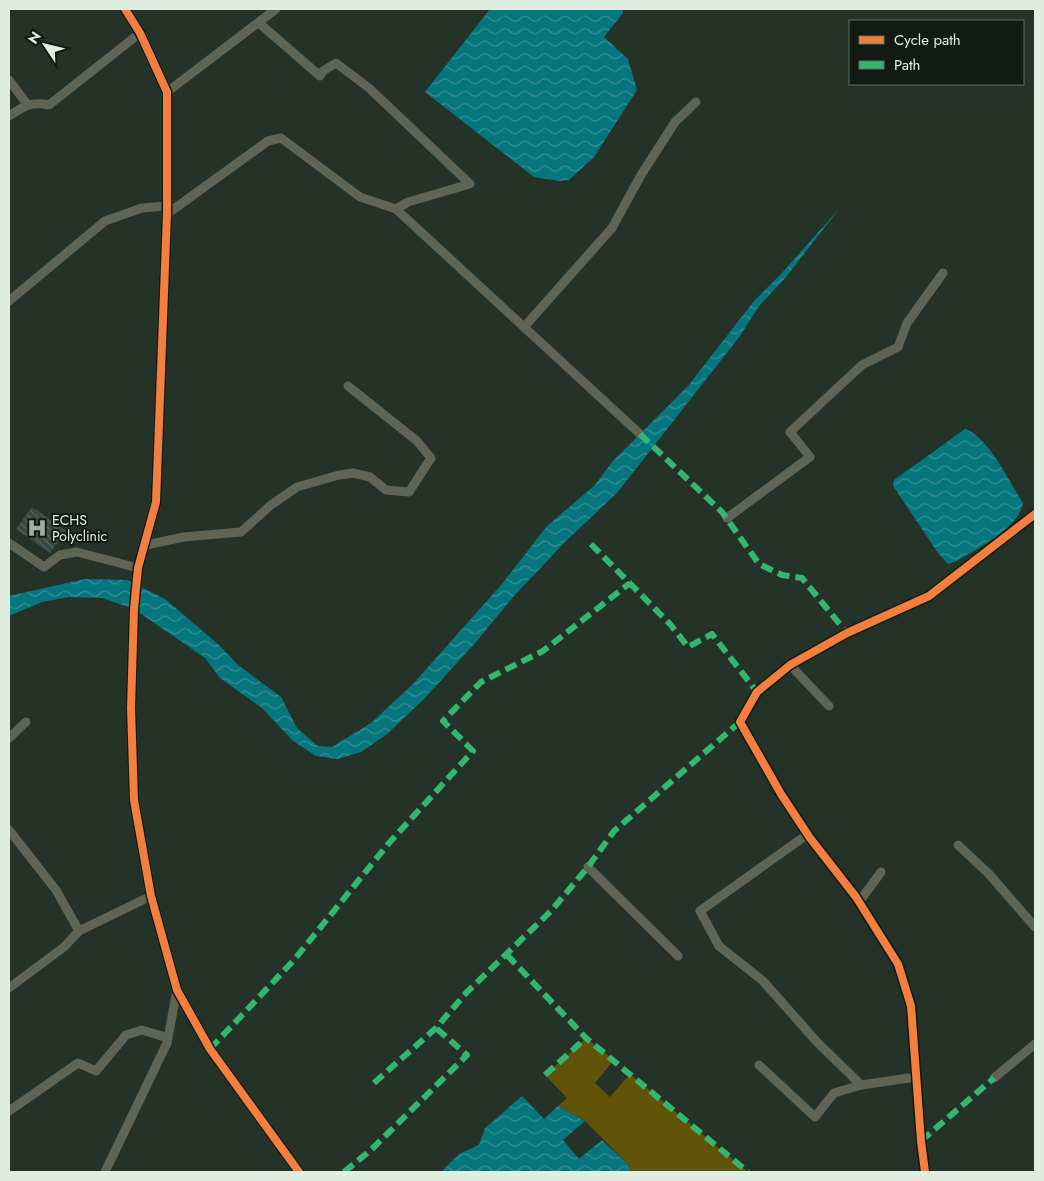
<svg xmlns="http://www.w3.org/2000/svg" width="1044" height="1181" viewBox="0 0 1044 1181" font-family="Jost,sans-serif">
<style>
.green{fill:#615308}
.water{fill:url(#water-waves)}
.building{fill:url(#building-back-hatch)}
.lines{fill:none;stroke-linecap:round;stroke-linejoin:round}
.minor{stroke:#5e6554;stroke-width:9}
.tertiary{stroke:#5e6554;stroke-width:11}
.quiet{stroke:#33b770;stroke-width:6;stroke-dasharray:12 6;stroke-linecap:butt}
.cycleway-casing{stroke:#111b13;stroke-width:11}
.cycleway{stroke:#f27e40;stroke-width:8}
.labels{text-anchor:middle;stroke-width:4;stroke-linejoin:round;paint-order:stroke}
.poi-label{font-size:14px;fill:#e0eee2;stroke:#111b13;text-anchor:start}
</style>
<defs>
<pattern id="water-waves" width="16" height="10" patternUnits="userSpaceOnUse" patternTransform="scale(1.25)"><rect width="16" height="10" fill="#06767e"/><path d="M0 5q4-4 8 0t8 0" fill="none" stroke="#369096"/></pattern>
<pattern id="building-back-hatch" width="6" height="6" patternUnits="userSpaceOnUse" patternTransform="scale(1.25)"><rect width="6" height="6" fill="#364942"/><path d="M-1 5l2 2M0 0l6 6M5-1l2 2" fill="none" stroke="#53645d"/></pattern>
</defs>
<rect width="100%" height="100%" fill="#253228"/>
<polygon class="green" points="586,1038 614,1060 595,1083 610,1097 630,1074 748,1172 630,1172 628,1164 585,1121 558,1106 567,1098 545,1075"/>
<g class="water">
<polygon points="490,9 623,9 623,13 604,37 628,59 637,90 594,157 569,180 559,181 534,177 425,92"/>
<polygon points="839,209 786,277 759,306 740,336 617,493 565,542 514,596 476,642 424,699 386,735 361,752 338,759 316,756 293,741 262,708 220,678 205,658 134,609 102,598 69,597 42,602 9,616 9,596 85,579 127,580 165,599 219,645 238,665 281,697 297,728 318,746 332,747 371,723 413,684 502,584 547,526 595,485 612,462 688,386 754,301 781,274"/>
<path d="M965,429C988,436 1010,483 1023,503C1018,529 979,547 957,561L948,564L938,553L893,486L894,480Z"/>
<polygon points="522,1096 544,1119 558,1106 585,1121 563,1140 579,1159 602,1140 628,1164 630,1172 441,1172 459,1154 479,1145 485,1128"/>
</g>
<polygon class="building" points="32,507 66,531 50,553 16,529"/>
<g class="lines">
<g class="minor">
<polyline points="259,23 320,76 323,71 336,63 369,88 470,184 408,202 396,209"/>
<polyline points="9,80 27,104"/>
<polyline points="167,92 276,9"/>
<path d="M9,116C24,106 31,101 49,105L140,33"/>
<polyline points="167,214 268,141 281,138 360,197 396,209 640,434"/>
<polyline points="9,301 105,221 142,208 167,206"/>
<polyline points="525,326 612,228 641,175 675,122 696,102"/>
<polyline points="727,518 810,457 790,432 862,365 898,347 907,323 943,273"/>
<polyline points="9,543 44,567 60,555 77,552 138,568"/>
<polyline points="146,545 184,537 241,532 271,505 297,487 339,475 353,473 370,477 386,490 409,492 431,458 417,441 348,386"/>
<polyline points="790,665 829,706"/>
<polyline points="9,738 26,722"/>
<polyline points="9,830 56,890 79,931 151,896"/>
<polyline points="808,834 700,911 719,946 763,981 817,1042 861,1085 916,1077"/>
<polyline points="958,845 988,873 1035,927"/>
<polyline points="588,867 678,956"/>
<polyline points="859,902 881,872"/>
<polyline points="9,988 64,947 79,931"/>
<polyline points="759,1065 815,1117 834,1093 861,1085"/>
<polyline points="994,1078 1035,1044"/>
<polyline points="9,1111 78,1063 96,1071 126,1035 142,1030 168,1038"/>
<polyline points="105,1172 167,1043 177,990"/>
<polyline points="925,1172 921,1141 911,1006 898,964 856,897 810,838 781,794 740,722 757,692 790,665 847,633 929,596 1035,514"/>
</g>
<polyline class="tertiary" points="125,9 140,33 167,92 167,214 156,502 138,568 134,609 131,708 134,800 151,896 177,990 210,1049 299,1172"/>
<g class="quiet">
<polyline points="640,434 722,512 759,564 782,575 802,578 847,633"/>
<polyline points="591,544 670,624 688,647 712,634 757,692"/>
<polyline points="507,955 586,1038 748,1172"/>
<polyline points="210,1049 294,960 389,843 473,751 443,721 481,682 543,651 630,583"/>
<polyline points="545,1075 586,1038"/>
<polyline points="374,1083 436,1028 467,992 551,911 588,867 614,831 740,722"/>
<polyline points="921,1141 994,1078"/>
<polyline points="344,1172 372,1149 467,1055 436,1028"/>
</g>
<defs>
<g id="cycleway">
<polyline points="125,9 140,33 167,92 167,214 156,502 138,568 134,609 131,708 134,800 151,896 177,990 210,1049 299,1172"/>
<polyline points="925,1172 921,1141 911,1006 898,964 856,897 810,838 781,794 740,722 757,692 790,665 847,633 929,596 1035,514"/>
</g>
</defs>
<use href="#cycleway" class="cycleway-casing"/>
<use href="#cycleway" class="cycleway"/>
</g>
<defs>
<symbol id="hospital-bare" viewBox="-9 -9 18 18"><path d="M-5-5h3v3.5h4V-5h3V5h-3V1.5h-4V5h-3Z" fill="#9faca1" stroke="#111b13" stroke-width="2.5" paint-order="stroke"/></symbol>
</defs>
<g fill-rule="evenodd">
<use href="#hospital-bare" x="23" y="514" width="28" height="28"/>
</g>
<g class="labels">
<g class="poi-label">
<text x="52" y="525">ECHS<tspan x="52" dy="16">Polyclinic</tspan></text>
</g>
</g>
<rect width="1044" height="1181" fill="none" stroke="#e0eee2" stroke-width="20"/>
<rect x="849" y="20" width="175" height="65" fill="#111b13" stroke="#646f66"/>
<rect x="859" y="36" width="25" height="8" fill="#f27e40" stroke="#646f66"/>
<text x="894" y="45" font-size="15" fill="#e0eee2">Cycle path</text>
<rect x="859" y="61" width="25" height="8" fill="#33b770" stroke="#646f66"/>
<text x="894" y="70" font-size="15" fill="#e0eee2">Path</text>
<g transform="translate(45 45) rotate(305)" stroke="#111b13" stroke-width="4" paint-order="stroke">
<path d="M0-4L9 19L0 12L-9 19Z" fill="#e0eee2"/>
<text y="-8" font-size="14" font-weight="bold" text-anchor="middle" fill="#e0eee2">N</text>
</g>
</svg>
